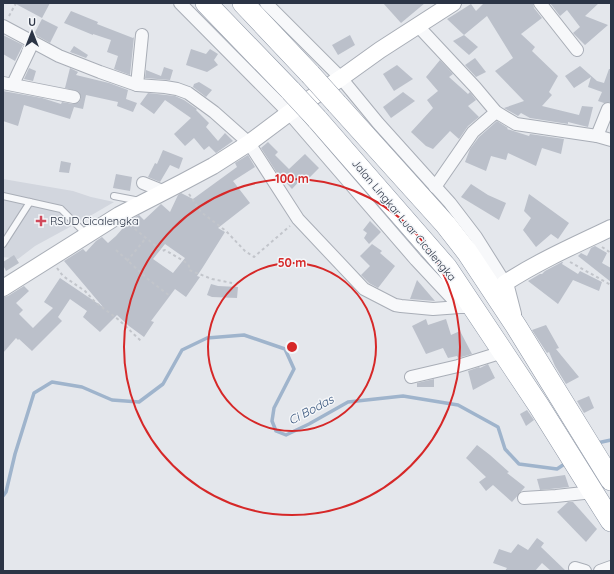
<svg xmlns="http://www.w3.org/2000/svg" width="614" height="574" viewBox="0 0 614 574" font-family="Quicksand,sans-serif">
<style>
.built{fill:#d2d6de}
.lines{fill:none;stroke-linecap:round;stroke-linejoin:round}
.stream{stroke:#9fb4cc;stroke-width:3.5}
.building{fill:#bbc0ca;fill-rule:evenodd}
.lane-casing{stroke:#a9aeb7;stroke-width:8}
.street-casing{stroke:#a9aeb7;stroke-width:14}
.secondary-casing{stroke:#a9aeb7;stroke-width:18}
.highway-casing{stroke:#8b94a3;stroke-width:22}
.path{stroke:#c2c5cb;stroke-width:2;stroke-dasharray:3 3;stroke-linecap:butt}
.lane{stroke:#f7f8fa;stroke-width:6}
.street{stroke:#f7f8fa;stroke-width:12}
.secondary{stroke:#fff;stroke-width:16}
.highway{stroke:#fff;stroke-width:21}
.highway-bridge-casing{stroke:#8b94a3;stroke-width:22;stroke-linecap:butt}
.highway-bridge{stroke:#fff;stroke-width:21}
.ring{fill:none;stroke:#d62828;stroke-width:2}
.poi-dot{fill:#d1495b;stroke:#f4f6f9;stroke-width:1.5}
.labels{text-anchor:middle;stroke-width:3;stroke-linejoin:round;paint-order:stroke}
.street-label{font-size:11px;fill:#2b3445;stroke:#f4f6f9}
.poi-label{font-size:11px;fill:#2b3445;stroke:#f4f6f9;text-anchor:start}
.water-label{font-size:12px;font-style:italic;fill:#34527a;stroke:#f4f6f9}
.centre{fill:#d62828;stroke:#f4f6f9;stroke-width:2}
.ring-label{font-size:12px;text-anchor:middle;font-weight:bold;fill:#d62828;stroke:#f4f6f9;stroke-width:3;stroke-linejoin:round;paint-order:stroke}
</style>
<rect width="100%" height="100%" fill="#e4e7ec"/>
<polygon class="built" points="3,179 73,191 91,197 114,202 90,216 35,246 18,259 3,257"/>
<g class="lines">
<g class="stream">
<polyline points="597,443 611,440"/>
<polyline points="3,496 6,492 15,454 34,393 52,382 82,387 112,400 139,402 163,384 182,350 207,338 244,335 285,349 294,369 274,408 272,421 276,431 286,435 309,424 348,402 403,396 458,405 498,427 505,449 519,464 557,469 566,463"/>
</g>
</g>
<g class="building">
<polygon points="14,3 50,3 42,18"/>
<polygon points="383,3 425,3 401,23"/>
<polygon points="484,3 533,3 534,8 542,18 521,34 535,47 532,51 558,76 549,92 552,95 542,106 579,115 582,106 593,107 588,127 568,122 568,124 530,118 521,113 518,116 504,108 524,101 495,71 513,58 487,16 464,35 447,19 471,4 476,11"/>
<polygon points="550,3 599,3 585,16 608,25 585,45 573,33 580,27 567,10 560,16"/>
<polygon points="71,11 98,22 97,24 133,38 134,37 130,75 114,69 118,56 107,52 111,40 93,34 93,35 64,23"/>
<polygon points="42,19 58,27 50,43 34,34"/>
<polygon points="3,35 23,45 15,61 3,54"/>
<polygon points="350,35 355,45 338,55 332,45"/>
<polygon points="464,35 478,47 469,55 453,41"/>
<polygon points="74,46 88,55 86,58 70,52"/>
<polygon points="191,49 206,54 210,49 218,54 214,60 218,65 207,72 186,65"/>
<polygon points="475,58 486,72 476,77 465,65"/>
<polygon points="440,60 453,74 449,77 468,94 470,92 476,100 468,106 479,117 468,126 459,139 450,131 433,149 426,146 411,132 433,108 427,100 438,91 426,77"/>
<polygon points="397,65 413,79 394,91 383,74"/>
<polygon points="580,66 597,81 604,83 609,69 611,69 611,102 604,103 598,101 602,92 588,87 591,77 574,88 565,76"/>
<polygon points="164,67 173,70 170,80 145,78 146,70 161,76"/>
<polygon points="29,68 36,71 33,81 24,79"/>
<polygon points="70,68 78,72 76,75 109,83 128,90 126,99 137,103 133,112 117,106 118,102 86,95 83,109 74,107 70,119 24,105 18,126 3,121 3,91 42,98 61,104 62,102 73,104 79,102 81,98 79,92 65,88"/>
<polygon points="199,82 212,90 206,97 193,87 194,84"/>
<polygon points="403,92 415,101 391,118 383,107"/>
<polygon points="148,93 175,96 184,100 197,109 196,110 209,123 206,127 218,141 225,133 233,141 216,153 209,146 204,150 194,138 185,146 174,134 191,118 165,100 154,114 140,104"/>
<polygon points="497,121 508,128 507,129 529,136 530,134 564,139 561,154 542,148 536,166 508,153 506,160 491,156 486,171 465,162 470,149 479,137"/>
<polygon points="268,142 278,152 275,155 289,169 305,154 319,168 308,179 305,175 292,189 277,173 261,148"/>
<polygon points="163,150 183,158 179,169 170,165 160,182 148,177 155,163 157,164"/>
<path d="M248,155L255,167L233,181L250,203L218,228L225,232L203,267L197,276L200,277L186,297L175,289L151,321L154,322L144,337L129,326L117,315L100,332L83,317L87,311L70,299L58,317L62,321L32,351L19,339L18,340L16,338L3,353V297L8,296L24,286L29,291L16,303L23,310L19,314L33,328L53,308L44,302L60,278L103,307L64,261L83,249L86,252L96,241L102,237L108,243L116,236L130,220L139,215L144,220L161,204L170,212L178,195L181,193L193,199L237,167L235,163ZM165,244L185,258L173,273L153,259Z"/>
<polygon points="61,161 71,163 69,173 59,172"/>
<polygon points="116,174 132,177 130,191 113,188"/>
<polygon points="471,184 488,195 506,203 499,220 461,197"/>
<polygon points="529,194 569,223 558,239 551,234 536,247 523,230 531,218 524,211"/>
<polygon points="370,221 381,232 369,244 364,238 367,233 363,230"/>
<polygon points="372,244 382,251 380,253 395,266 378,288 369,283 361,275 370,266 360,256"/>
<polygon points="595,246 607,253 602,263 611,268 611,282 578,256 581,253 587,256 591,248"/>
<polygon points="14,255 19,263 6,271 3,265 3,262"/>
<polygon points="562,262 563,262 562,264 578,274 580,271 602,282 599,291 573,280 558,304 528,281 540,274 542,274 545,271"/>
<polygon points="417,280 435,301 410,299"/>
<polygon points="211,284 218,286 238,287 237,298 212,297 207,295"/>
<polygon points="426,319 428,325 446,319 451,335 460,331 472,354 458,358 457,356 448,358 443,348 426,354 412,326"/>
<polygon points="546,325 559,348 556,349 579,377 566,384 555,366 549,352 547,353 532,330"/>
<polygon points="488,364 495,378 473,390 468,371 479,367 480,368"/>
<polygon points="434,379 434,387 417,387 417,383"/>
<polygon points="589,396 594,408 584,413 577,401"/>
<polygon points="527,410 534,420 526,426 520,414"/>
<polygon points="477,445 490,455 509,472 507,473 525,487 512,502 493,485 486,491 479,482 486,477 466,458"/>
<polygon points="565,475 569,487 540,490 537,479"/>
<polygon points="568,502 573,502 597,529 586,542 557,512"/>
<polygon points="537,538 544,543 541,547 566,571 551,571 542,563 535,571 505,571 507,568 493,563 499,549 511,553 518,544 528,550"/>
</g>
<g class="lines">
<defs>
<g id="lane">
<polyline points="3,196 61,209 87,235"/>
<polyline points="114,196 140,201"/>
<polyline points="3,244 30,202"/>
</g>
<g id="street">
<polyline points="180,3 289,113 416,260 460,307 466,307"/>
<polyline points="266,3 341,78 378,123 450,203 476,237 505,283"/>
<polyline points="540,3 577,50"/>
<polyline points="417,25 475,87 496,112 516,124 597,136 611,140"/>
<polyline points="3,26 59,56 100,72 137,85 165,87 177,89 188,93 214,112 249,143 298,219 364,289 395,305 401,306 433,309 460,307"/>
<polyline points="3,83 74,97"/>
<polyline points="13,84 33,42"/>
<polyline points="137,85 142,35"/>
<polyline points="597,136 608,109"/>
<polyline points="143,183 165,192"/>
<polyline points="435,187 473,132 496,112"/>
<polyline points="411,377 458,366 503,352"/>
<polyline points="524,498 556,496 593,492"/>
<polyline points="575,568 585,571"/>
<polyline points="600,571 611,567"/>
</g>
<g id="secondary">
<polyline points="3,288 119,215 183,182 213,166 249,143 289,113 341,78 380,50 453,3"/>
<path d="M513,314L505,283C539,261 575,245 611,228"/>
</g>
<g id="highway">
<polyline points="206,3 291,91"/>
<polyline points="243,3 310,74"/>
<polyline points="337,104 446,225 467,252 516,326 611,480"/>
<polyline points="317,119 447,268 539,406 611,521"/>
</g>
</defs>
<use href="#lane" class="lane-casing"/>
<use href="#street" class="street-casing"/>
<use href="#secondary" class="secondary-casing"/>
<use href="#highway" class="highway-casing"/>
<g class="path">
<polyline points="9,16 16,3"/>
<polyline points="189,194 201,212 226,231 245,251 254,257 290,226"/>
<polyline points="130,225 162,251 165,250 187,263 189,266 189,270 212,279 232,283"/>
<polyline points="602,247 611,253"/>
<polyline points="116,250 149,280 170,296"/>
<polyline points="127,261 146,238"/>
<polyline points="570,262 611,285"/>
<polyline points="57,268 63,276 85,291 95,302 119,320 142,342"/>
</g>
<use href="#lane" class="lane"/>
<use href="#street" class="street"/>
<use href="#secondary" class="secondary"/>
<use href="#highway" class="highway"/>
<defs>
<g id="highway-bridge">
<polyline points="310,74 337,104"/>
<polyline points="291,91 317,119"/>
</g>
</defs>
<use href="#highway-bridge" class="highway-bridge-casing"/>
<use href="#highway-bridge" class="highway-bridge"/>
</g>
<g class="ring">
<circle cx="292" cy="347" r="84"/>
<circle cx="292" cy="347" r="168"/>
</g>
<path class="poi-dot" d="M39 215h4v4h4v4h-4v4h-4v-4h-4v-4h4z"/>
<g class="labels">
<g class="street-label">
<text transform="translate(404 220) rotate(50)" y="4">Jalan Lingkar Luar Cicalengka</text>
</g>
<g class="poi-label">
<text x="50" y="225">RSUD Cicalengka</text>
</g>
<g class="water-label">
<text transform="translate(311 410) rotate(-28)" y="4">Ci Bodas</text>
</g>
</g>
<circle cx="292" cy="347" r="6" class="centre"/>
<g class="ring-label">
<text x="292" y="183">100 m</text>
<text x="292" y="267">50 m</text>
</g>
<rect width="614" height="574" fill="none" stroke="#2b3445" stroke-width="8"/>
<g transform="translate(32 32)" stroke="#f4f6f9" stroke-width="3" paint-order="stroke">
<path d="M0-3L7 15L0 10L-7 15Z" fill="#2b3445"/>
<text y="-6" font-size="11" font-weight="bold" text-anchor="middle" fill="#2b3445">U</text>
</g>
</svg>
